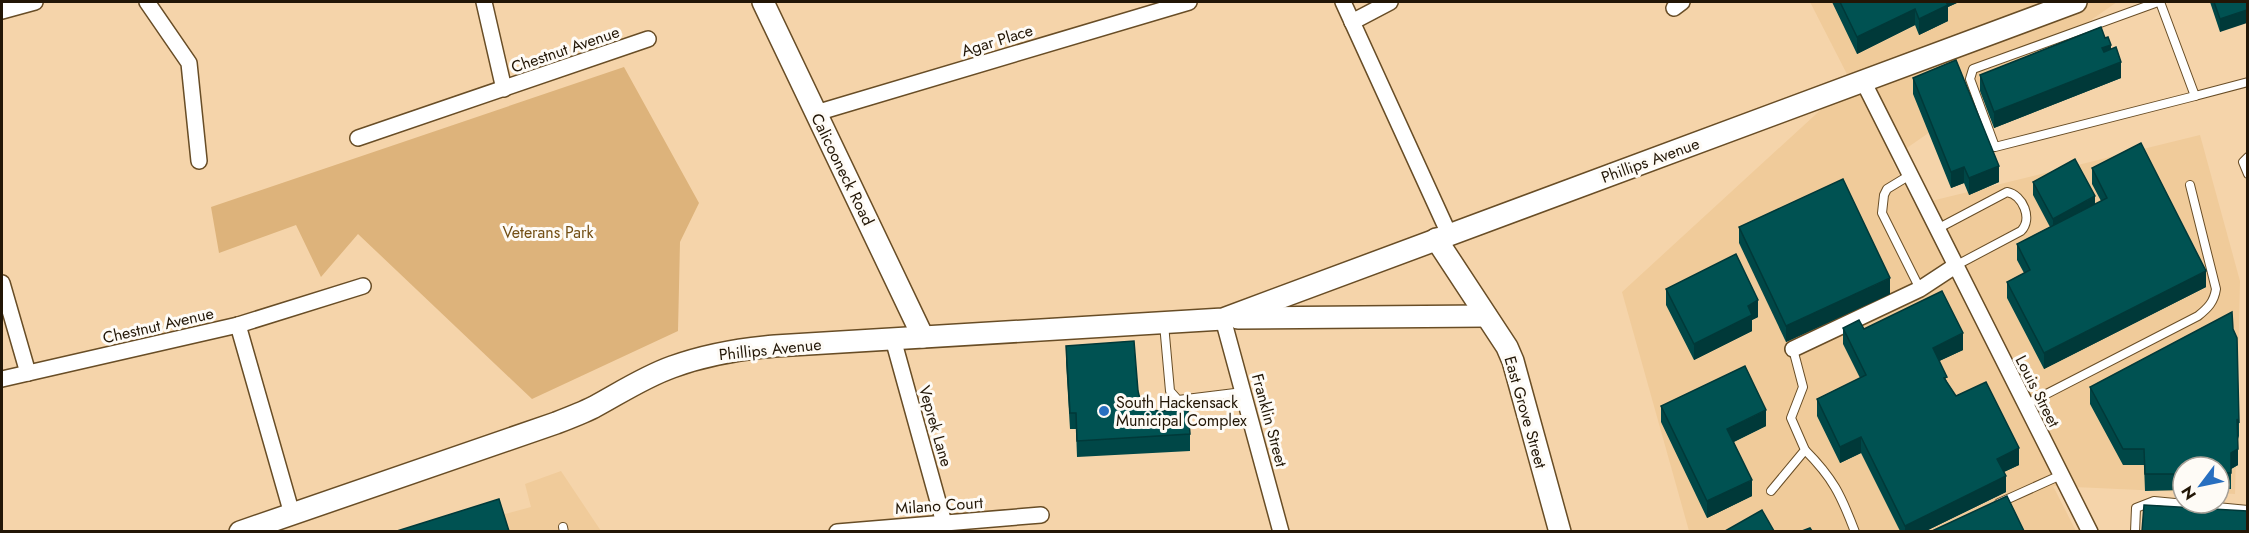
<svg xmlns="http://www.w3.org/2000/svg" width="2249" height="533" viewBox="0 0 2249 533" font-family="Jost,sans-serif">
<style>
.built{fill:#f0cb9a}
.green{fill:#ddb37b}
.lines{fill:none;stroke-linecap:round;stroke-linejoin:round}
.lane-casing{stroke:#684d26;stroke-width:10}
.street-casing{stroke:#684d26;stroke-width:18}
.secondary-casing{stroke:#684d26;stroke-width:24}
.lane{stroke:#fff;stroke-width:8}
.street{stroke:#fff;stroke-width:15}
.secondary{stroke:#fff;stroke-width:21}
.wall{fill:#004747}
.shaded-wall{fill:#003939}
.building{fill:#005252;stroke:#003939;stroke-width:1.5}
.poi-dot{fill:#286fc0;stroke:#fefbf6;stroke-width:2}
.labels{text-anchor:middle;stroke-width:6;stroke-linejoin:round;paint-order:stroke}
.street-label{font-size:16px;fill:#221606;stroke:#fefbf6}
.park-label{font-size:16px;fill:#734f15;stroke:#fefbf6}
.poi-label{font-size:16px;fill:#221606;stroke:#fefbf6;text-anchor:start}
</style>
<rect width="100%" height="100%" fill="#f5d4aa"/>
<g class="built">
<polygon points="1810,2 2117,2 1891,159 1915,205 2200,135 2240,281 2235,494 2219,493 2219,467 2183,467 2183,492 2053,486 2076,531 1689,531 1622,292 1851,82"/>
<polygon points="561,471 601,531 439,532 531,507 525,484"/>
</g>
<polygon class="green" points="624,67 699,203 680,242 678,331 532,399 358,234 321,277 296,225 219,253 211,207"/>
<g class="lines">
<defs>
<g id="lane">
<polyline points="2158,2 1973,69 1970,79 1995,147 2195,96"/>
<polyline points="2160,2 2195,96 2248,82"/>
<polyline points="2248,157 2243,162 2248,174"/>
<polyline points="1910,175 1887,189 1884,195 1882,213 1920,289"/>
<path d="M1937,229L2007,192C2023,195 2033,219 2021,231L1955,266"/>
<polyline points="1164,324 1170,391 1178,400 1243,392"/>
<path d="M2025,405L2198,316C2208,308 2214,302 2216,289L2190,185"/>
<path d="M1805,450C1833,478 1841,495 1855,532"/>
<polyline points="1771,491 1805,450 1791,418 1803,387 1793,349"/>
<polyline points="1999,503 2061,475"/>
<polyline points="563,527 564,532"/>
<polyline points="2135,532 2136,508 2154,501 2248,510"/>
</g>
<g id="street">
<polyline points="147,2 189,63 199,161"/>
<polyline points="484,2 504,89"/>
<polyline points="1343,2 1449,234"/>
<polyline points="1674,8 1682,2"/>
<polyline points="2,11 35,2"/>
<polyline points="1352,22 1390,2"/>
<polyline points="1863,81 2090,532"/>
<polyline points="816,113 1189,2"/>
<polyline points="358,138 648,39"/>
<polyline points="2,283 28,373"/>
<polyline points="1223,319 1281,532"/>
<polyline points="238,325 292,514"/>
<polyline points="893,339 944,523"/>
<polyline points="1793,349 1920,289 1955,266"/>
<polyline points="2,379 238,325 363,286"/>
<polyline points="837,532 1041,515"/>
</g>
<g id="secondary">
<polyline points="763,2 923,337"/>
<polyline points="1436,239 1507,347 1513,361 1560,532"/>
<polyline points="1238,318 1486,316"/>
<path d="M240,532L556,423C569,418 582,413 594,407C620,393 644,377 672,367C705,355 739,349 775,346L1223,319L2076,2"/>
</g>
</defs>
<use href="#lane" class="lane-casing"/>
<use href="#street" class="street-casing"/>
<use href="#secondary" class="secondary-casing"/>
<use href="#lane" class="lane"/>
<use href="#street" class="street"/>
<use href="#secondary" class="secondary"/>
</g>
<g class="wall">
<polygon points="1832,2 1959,2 1948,7 1948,21 1919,35 1915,25 1857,54"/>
<polygon points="2210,2 2247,2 2220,32"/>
<polygon points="2105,38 2111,49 2121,78 1994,128 1980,91 1980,75"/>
<polygon points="1913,78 1999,182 1969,195 1964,183 1951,188 1913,94"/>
<polygon points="2092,168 2206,287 2044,369 2007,298 2007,282 2024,273 2017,260 2017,244 2050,227 2033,195 2033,182 2095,204 2101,201 2092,184"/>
<polygon points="1739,227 1890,294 1786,342 1739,243"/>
<polygon points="1666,289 1758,317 1752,320 1752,331 1694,360 1666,305"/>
<polygon points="1843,328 1864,329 1963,350 1939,361 1947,382 1956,396 2019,465 2004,472 2006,492 1926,531 1900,531 1861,453 1840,463 1817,416 1817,399 1860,378 1843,344"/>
<polygon points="2233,329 2239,423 2239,439 2238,436 2238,465 2231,469 2231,489 2219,489 2219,467 2183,467 2183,490 2145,491 2144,465 2123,465 2090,404 2090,387"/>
<polygon points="1066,346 1138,391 1140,399 1152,410 1190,434 1190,451 1077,457 1076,429 1070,429 1066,362"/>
<polygon points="1661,406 1766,426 1734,442 1752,496 1707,518 1661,422"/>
</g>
<g class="shaded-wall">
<polygon points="1942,2 1959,2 1948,7 1948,21 1919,35 1919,19"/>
<polygon points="1915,9 1915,25 1857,54 1857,37"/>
<polygon points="2247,10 2247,23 2220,32 2220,19"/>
<polygon points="2111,45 2111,61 2102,65 2102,48"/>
<polygon points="2121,62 2121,78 1994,128 1994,112"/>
<polygon points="1999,166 1999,182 1969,195 1969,178"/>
<polygon points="1964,167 1964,183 1951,188 1951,172"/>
<polygon points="2095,196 2095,208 2053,232 2053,219"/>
<polygon points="2206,271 2206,287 2044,369 2044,353"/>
<polygon points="1890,278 1890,294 1786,342 1786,326"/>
<polygon points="1758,300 1758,317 1752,320 1752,331 1694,360 1694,344 1748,306"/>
<polygon points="1963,333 1963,350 1933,364 1933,348"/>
<polygon points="1766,410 1766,426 1727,445 1727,429"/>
<polygon points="1861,437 1861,453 1840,463 1840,447"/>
<polygon points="2019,448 2019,465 1997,475 1997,459"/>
<polygon points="2238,449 2238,465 2231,469 2231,453"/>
<polygon points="2006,476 2006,492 1926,531 1905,531 1905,526"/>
<polygon points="1752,480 1752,496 1707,518 1707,501"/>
</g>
<g class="building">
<polygon points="1840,2 1946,2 1948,5 1919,19 1915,9 1857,37"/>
<polygon points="2214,2 2247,2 2247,10 2220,19"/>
<polygon points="2101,27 2105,38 2108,37 2111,45 2102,48 2104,52 2116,47 2121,62 1994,112 1980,75"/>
<polygon points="1956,60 1999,166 1969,178 1964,167 1951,172 1913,78"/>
<polygon points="2141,143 2206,271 2044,353 2007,282 2030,270 2017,244 2107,198 2092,168"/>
<polygon points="2075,159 2095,196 2053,219 2033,182"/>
<polygon points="1843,179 1890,278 1786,326 1739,227"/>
<polygon points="1736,254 1758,300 1748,306 1752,315 1694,344 1666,289"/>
<polygon points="1942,291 1963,333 1933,348 1947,377 1944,378 1956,396 1986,382 2019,448 1997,459 2006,476 1905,526 1861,437 1840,447 1817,399 1866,375 1843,328 1859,320 1864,329"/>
<polygon points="2232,312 2233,329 2237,338 2239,423 2237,419 2238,449 2231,453 2231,473 2219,473 2219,467 2183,467 2183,474 2145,474 2144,449 2123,449 2090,387"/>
<polygon points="1134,341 1138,391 1140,399 1152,410 1160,411 1188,410 1190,434 1077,441 1076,413 1070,413 1066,346"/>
<polygon points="1745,366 1766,410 1727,429 1752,480 1707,501 1661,406"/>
<polygon points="2007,496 2024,531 1932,531"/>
<polygon points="499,499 509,531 397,531"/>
<polygon points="2144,505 2247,511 2247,531 2142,531"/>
<polygon points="1762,510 1774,531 1725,531"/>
<polygon points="1810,528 1812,531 1802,531"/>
</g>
<circle class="poi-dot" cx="1104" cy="411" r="6"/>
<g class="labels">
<g class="street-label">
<text transform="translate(997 40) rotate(-17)" y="6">Agar Place</text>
<text transform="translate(565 49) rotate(-19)" y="6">Chestnut Avenue</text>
<text transform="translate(1650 160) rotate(-20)" y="6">Phillips Avenue</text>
<text transform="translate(843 169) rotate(64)" y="6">Calicooneck Road</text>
<text transform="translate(158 325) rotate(-13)" y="6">Chestnut Avenue</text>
<text transform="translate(770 349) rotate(-6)" y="6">Phillips Avenue</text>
<text transform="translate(2038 391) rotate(63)" y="6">Louis Street</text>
<text transform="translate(1526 412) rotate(74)" y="6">East Grove Street</text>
<text transform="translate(1270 420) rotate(75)" y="6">Franklin Street</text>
<text transform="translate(936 426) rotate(74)" y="6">Veprek Lane</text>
<text transform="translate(939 505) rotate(-4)" y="6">Milano Court</text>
</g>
<g class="park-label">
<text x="548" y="238">Veterans Park</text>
</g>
<g class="poi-label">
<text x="1116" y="408">South Hackensack<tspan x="1116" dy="18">Municipal Complex</tspan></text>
</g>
</g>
<rect width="2249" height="533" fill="none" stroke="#221606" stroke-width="6"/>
<g transform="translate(2201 485) rotate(238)"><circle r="28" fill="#fefbf6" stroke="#a69f96" stroke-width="1.5"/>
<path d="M0-4.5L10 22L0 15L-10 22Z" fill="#286fc0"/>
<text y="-9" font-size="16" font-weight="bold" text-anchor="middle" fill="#221606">N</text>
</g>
</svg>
